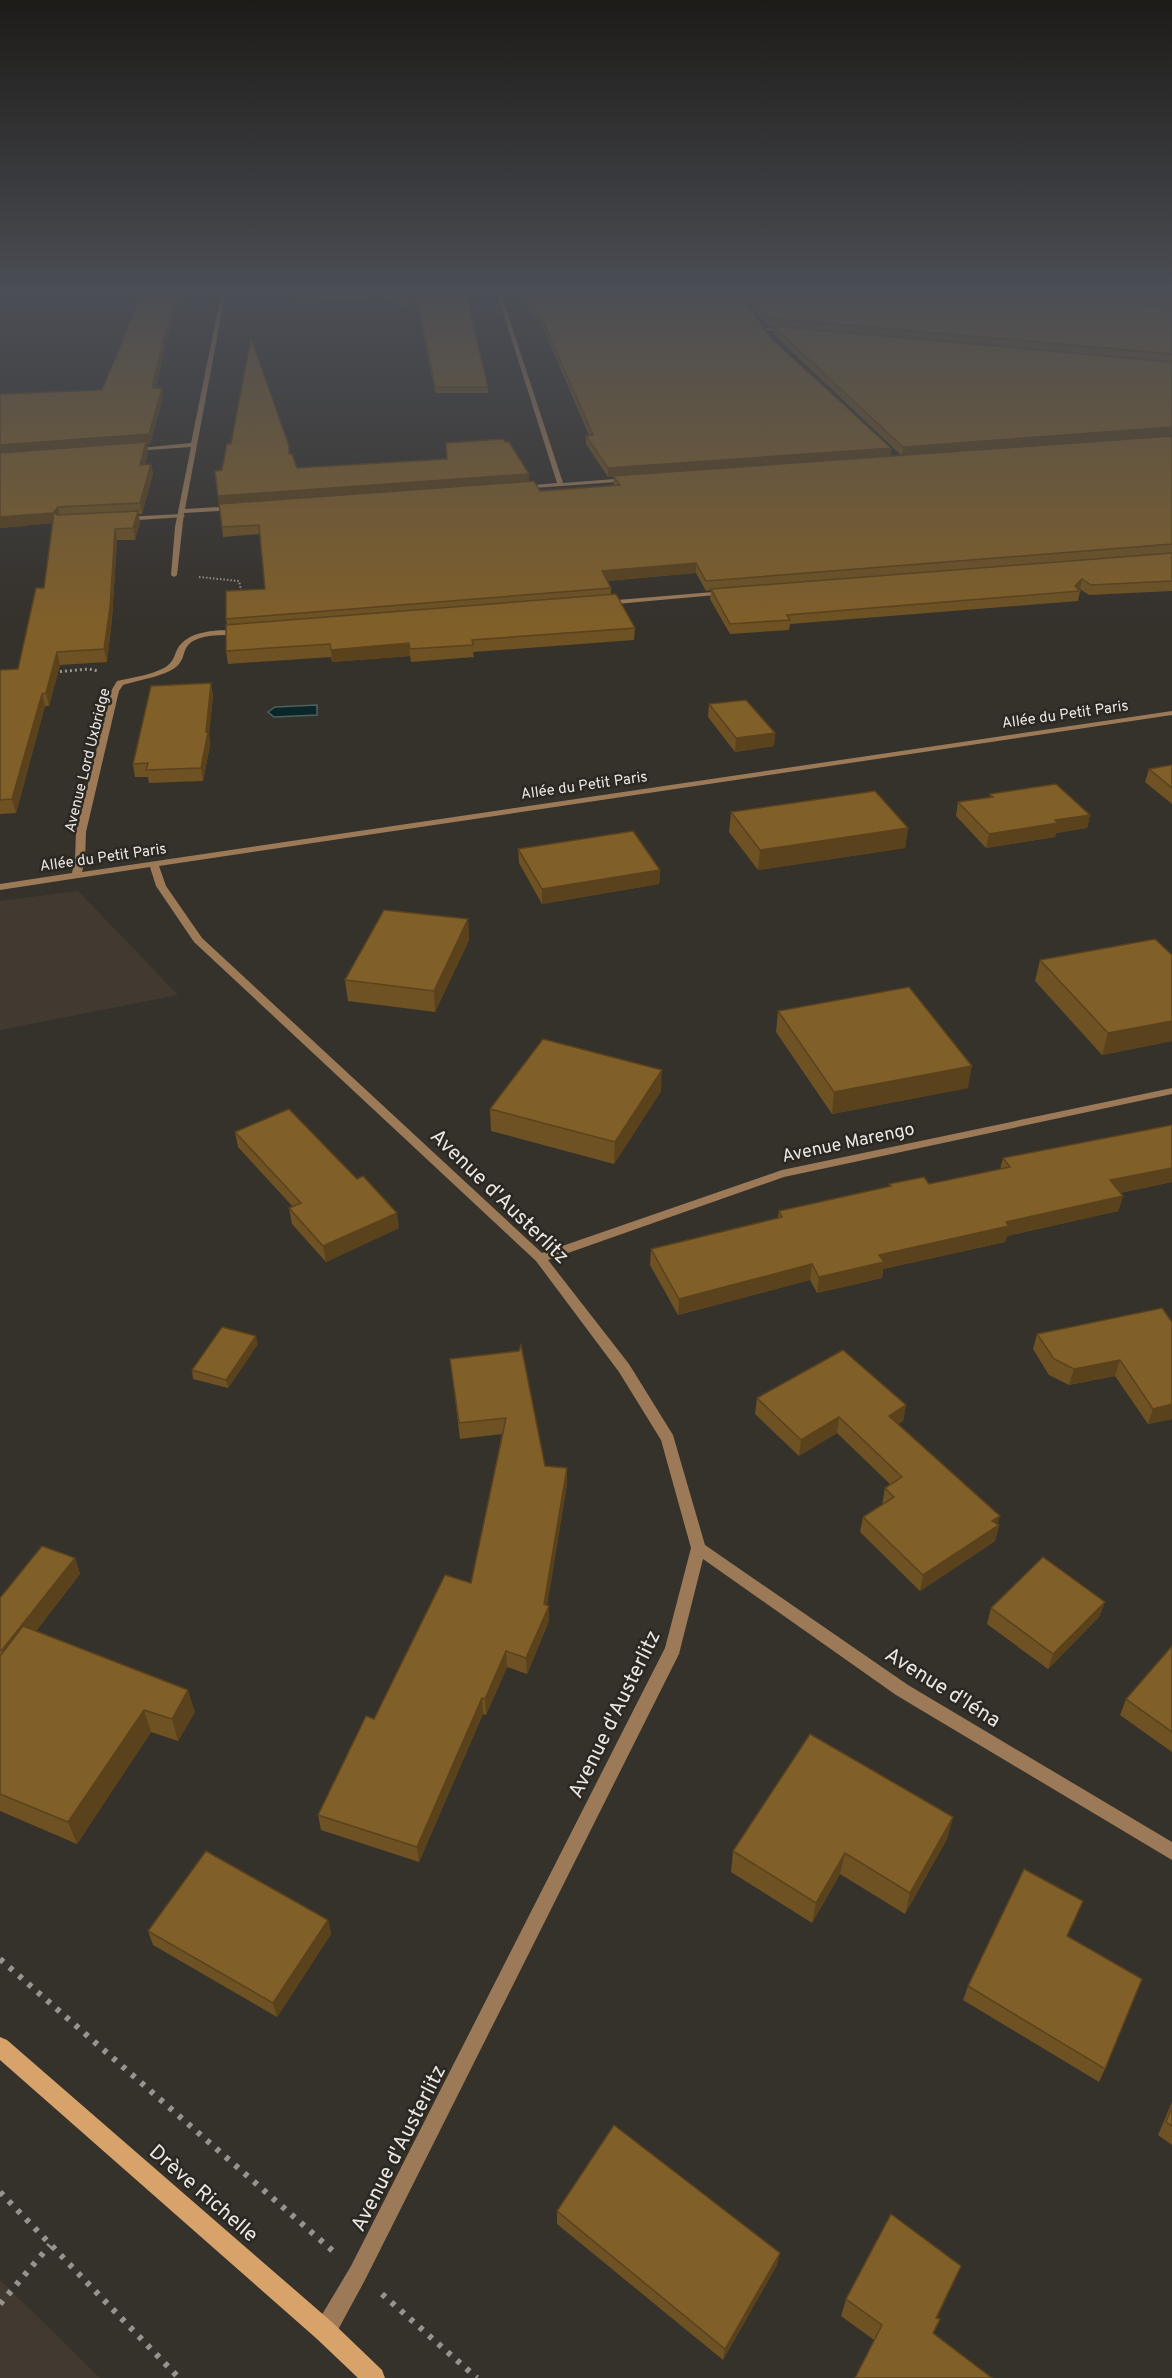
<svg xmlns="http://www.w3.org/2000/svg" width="1172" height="2378" viewBox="0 0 1172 2378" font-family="Overpass,sans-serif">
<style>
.built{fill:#423a30}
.water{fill:#0b2628;stroke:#4e6060;stroke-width:1.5}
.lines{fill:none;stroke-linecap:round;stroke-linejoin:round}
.path-far2{stroke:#97948f;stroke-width:2;stroke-dasharray:1.5 2;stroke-linecap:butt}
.path-far1{stroke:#97948f;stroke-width:3;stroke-dasharray:2 3;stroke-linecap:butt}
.path{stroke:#97948f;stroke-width:6;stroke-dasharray:4.5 8;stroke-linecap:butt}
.lane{fill:#9c7a57;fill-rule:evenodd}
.street{fill:#9c7a57;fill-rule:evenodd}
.secondary{fill:#d8a36a;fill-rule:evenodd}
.wall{fill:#6e5223}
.shaded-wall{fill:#5a421d}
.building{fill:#805f29;stroke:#5a421d;stroke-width:1.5}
.labels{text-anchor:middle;stroke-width:5;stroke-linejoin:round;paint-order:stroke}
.far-street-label{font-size:15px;fill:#e9e6e3;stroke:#2b2721}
.street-label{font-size:18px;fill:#e9e6e3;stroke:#2b2721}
.near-street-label{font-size:21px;fill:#e9e6e3;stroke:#2b2721}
</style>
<rect width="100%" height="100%" fill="#35312b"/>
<g class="built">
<polygon points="78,891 178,995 0,1030 0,901"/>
<polygon points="0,2280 100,2378 0,2378"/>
</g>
<polygon class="water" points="317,705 317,715 274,717 268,712 275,707"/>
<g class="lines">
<polyline class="path-far2" points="199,577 239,581 242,595"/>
<polyline class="path-far1" points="55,672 89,669 98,671"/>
<g class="path">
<polyline points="0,1959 333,2251"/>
<polyline points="0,2192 179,2378"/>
<polyline points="382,2294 477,2378"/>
<polyline points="0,2304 50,2245"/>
</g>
<polygon class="lane" points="182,514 185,516 184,517 123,521 120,519 123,517"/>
<g class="street">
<polygon points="222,290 226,290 185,509 236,506 239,508 236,510 184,513 177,575 174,577 171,575 175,527 191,447 133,451 130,449 191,443"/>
<polygon points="496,290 500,290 563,483 628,478 630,481 520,489 522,486 557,483"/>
<polygon points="762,328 788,330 790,331 788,332 764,330"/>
<polygon points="725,591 729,593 727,594 605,605 601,603 605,601"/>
<path d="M241,630L245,632L244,634C227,636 208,633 193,641C182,648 186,656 179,664C169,676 138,680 123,685L119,691L86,832L85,860L82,872L1172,711V715L159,866L166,886L202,938L542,1253L782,1170L1172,1088V1094L784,1177L548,1260L629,1364L673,1435L705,1545L908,1685L1172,1842V1860L896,1695L703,1559L679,1654L365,2280L333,2339L325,2342L317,2339L314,2331L317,2323L351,2266L665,1648L691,1548L661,1440L619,1372L536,1261L194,942L156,886L150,867L0,890V884L72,873L75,860L76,832L111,691L117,681C131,678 156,674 167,666C176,660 174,650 182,643C196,629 223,630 241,630Z"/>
</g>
<polygon class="secondary" points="0,2037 7,2040 333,2323 382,2370 385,2378 358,2378 317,2339 0,2060"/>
</g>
<g class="wall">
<polygon points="135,290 183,290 166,343 156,388 162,388 163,397 150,444 147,444 148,452 145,464 151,464 153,474 142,514 138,514 140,522 135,540 117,540 112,619 107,662 60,665 49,706 45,706 16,813 0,814 0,670 18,669 44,588 52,523 0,528 102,390 137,306 135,296 136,293"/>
<polygon points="293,290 413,290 408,307 385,298 298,302"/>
<polygon points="414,290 465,290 488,387 488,393 435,393"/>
<polygon points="518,290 736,290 773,340 891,448 890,456 901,455 773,334 773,326 767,326 740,290 1172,290 1172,362 866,335 1172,362 1172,591 1089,595 1080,589 1079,590 1080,591 1078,601 790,624 789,630 730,634 710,599 711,590 706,591 696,573 607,581 611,588 611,595 635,628 634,640 473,652 474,657 411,662 410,656 332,662 331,657 228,664 226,651 227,625 226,619 265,589 260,534 223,537 215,471 222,470 231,444 290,454 297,468 447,459 505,442 529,474 529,482 540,491 614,485 613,476 608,477 586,444 586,436 589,435 538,317 532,317"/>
<polygon points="211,683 213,696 209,734 210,745 203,781 149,783 148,777 135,777 133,764"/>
<polygon points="709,704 775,733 774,746 735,752 708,717"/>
<polygon points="1172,765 1172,804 1145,782 1149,769"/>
<polygon points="990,794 1090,815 1087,828 1056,833 1055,837 986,848 956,816 958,802 990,798"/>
<polygon points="731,812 908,828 905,848 758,870 729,832"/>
<polygon points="518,849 660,870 659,884 542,904 519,863"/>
<polygon points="468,919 469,940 435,1012 348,1001 345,980"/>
<polygon points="1172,955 1172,1041 1102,1055 1035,981 1040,960"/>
<polygon points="778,1011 968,1088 832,1114 776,1032"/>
<polygon points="661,1091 614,1164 491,1131 490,1109"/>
<polygon points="1172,1125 1172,1182 1120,1193 1123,1196 1118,1211 1007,1236 1005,1242 883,1269 882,1278 817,1293 810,1280 678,1315 650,1265 651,1249 778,1218 779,1211 889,1187 889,1184 929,1184 1000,1169 1003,1158"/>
<polygon points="235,1132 399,1228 326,1262 292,1224 289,1208 293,1207 238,1147"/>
<polygon points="1172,1322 1172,1419 1148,1424 1115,1376 1069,1385 1049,1375 1033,1349 1037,1334"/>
<polygon points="258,1344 228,1388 193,1379 192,1370"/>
<polygon points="519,1351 545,1466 567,1484 547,1605 549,1606 549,1621 527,1674 507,1667 486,1715 483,1714 419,1862 321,1830 318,1815 374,1719 471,1583 502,1434 460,1439 450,1359"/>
<polygon points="757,1398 906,1405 903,1421 898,1424 999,1525 995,1541 920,1591 860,1532 863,1517 882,1505 885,1488 891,1485 837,1433 799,1456 755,1414"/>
<polygon points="75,1558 80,1574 36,1631 195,1712 178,1741 151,1732 77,1844 0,1811 0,1598"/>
<polygon points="1105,1602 1099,1617 1048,1669 987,1624 991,1608"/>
<polygon points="1172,1646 1172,1752 1120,1715 1126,1699"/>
<polygon points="953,1817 947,1839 905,1914 840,1874 812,1923 731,1872 733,1851"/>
<polygon points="328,1920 331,1934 277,2017 153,1945 148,1931"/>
<polygon points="1068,1936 1105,2069 1099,2082 963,2000 968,1986"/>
<polygon points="1172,2102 1172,2145 1158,2135"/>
<polygon points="557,2211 777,2265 723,2360 557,2224"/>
<polygon points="961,2266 937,2318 874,2340 841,2316 846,2299"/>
</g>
<g class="shaded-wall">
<polygon points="179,290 183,290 166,343 154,398 152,388 165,334"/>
<polygon points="411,290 413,290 408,307 408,302"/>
<polygon points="162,388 163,397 150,444 147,444 148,452 142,475 0,455 0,445"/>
<polygon points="1172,427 1172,436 902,456 903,447"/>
<polygon points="891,448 890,456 608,477 608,468"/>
<polygon points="151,464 153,474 142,514 140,503"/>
<polygon points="529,474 529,482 219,504 218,496"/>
<polygon points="58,507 60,518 55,523 0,528 0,517"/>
<polygon points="138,511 140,522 135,540 133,528"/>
<polygon points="115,529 117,540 112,619 107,662 104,649"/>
<polygon points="696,563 696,573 602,581 602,571"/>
<polygon points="1082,579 1080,589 1078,591 1075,586"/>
<polygon points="409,643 410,656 332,662 331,650"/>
<polygon points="57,652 60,665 49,706 46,693"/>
<polygon points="211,683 213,696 209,734 210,745 203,781 201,768"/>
<polygon points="42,694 45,706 16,813 12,799"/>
<polygon points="775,733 774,746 735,752 736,738"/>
<polygon points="1090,815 1087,828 1056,833 1055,837 986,848 989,834 1055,820"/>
<polygon points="908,828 905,848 758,870 760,850"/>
<polygon points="660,870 659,884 542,904 542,889"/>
<polygon points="468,919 469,940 435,1012 434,991"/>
<polygon points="1172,1021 1172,1041 1102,1055 1108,1033"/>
<polygon points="972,1066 968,1088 832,1114 834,1092"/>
<polygon points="662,1070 661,1091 614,1164 615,1142"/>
<polygon points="1172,1168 1172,1182 1105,1196 1110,1180"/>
<polygon points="1123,1196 1118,1211 1007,1236 1005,1242 883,1269 882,1278 817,1293 819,1277 879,1255 1006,1222"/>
<polygon points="397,1213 399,1228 326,1262 323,1246"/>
<polygon points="812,1264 810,1280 678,1315 679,1299"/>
<polygon points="256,1336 258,1344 228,1388 226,1380"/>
<polygon points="1120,1360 1115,1376 1069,1385 1074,1369"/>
<polygon points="1172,1404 1172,1419 1148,1424 1153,1409"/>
<polygon points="906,1405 903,1421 886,1432 889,1416"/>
<polygon points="839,1417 837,1433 799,1456 801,1440"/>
<polygon points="567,1468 567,1484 546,1613 549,1606 549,1621 527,1674 526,1658 544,1604"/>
<polygon points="1000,1516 997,1527 999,1525 995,1541 920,1591 923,1575 992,1521"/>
<polygon points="75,1558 80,1574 8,1666 2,1650"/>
<polygon points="1105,1602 1099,1617 1048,1669 1053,1654"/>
<polygon points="506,1651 507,1667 486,1715 485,1699"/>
<polygon points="188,1690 195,1712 178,1741 172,1719"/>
<polygon points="482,1698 483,1714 419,1862 417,1847"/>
<polygon points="144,1710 151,1732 77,1844 68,1822"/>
<polygon points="953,1817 947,1839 905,1914 910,1893"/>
<polygon points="845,1853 840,1874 812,1923 816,1903"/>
<polygon points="328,1920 331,1934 277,2017 273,2003"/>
<polygon points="780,2253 777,2265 723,2360 725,2349"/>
</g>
<g class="building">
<polygon points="137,290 179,290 165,334 152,388 162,388 149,434 0,445 0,394 102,390 138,303 136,303 139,296 135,296"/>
<polygon points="295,290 411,290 408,302 385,293 298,297"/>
<polygon points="415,290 465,290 488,387 435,387"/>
<polygon points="521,290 736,290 773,340 891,448 608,468 586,436 593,435 538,310 531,310"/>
<polygon points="746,290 977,290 1172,307 1172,354 768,318"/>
<polygon points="1047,290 1172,290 1172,300"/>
<polygon points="773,326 1172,362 1172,427 903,447"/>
<polygon points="251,338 289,446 289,454 292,454 297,468 447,459 446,443 504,439 505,442 509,442 529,474 218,496 215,471 222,470 227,444 231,444"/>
<polygon points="1172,436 1172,544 706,581 696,563 602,571 611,588 226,619 226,591 265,589 259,525 222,527 219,504 534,481 540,491 620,485 613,476"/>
<polygon points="146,442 140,465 151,464 140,503 58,507 53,513 0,517 0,453"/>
<polygon points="138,511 133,528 115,529 110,607 104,649 57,652 46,693 42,694 12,799 0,800 0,670 18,669 36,588 44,588 54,513 58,515"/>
<polygon points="1172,553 1172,581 1091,585 1082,579 1075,586 1080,591 787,615 790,620 730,624 711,589"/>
<polygon points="616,594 635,628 472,640 473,645 410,649 409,643 331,650 330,644 226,651 226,625"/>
<polygon points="211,683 206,732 208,732 201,768 146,770 148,763 133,764 151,686"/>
<polygon points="746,700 775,733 736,738 709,704"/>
<polygon points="1172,765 1172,788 1149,769"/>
<polygon points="1056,784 1090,815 1055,820 1058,823 989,834 958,802 993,797 990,794"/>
<polygon points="875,791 908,828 760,850 731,812"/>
<polygon points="633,831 660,870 542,889 518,849"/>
<polygon points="384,910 468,919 434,991 345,980"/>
<polygon points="1155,939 1172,955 1172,1021 1108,1033 1040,960"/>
<polygon points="909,987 972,1066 834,1092 778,1011"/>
<polygon points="543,1039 662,1070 615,1142 490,1109"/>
<polygon points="289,1109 357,1179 363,1176 397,1213 323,1246 289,1208 301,1203 235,1132"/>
<polygon points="1172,1125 1172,1168 1110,1180 1123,1196 1006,1222 1009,1226 879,1255 884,1262 819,1277 812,1264 679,1299 651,1249 782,1217 779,1211 891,1186 889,1184 924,1177 929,1184 1010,1167 1003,1158"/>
<polygon points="1162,1308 1172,1322 1172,1404 1153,1409 1120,1360 1074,1369 1054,1359 1037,1334"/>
<polygon points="222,1327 256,1336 226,1380 192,1370"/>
<polygon points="521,1345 545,1466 567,1468 544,1604 549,1606 526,1658 506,1651 485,1699 482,1698 417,1847 318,1815 366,1716 374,1719 445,1575 471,1583 506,1418 459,1423 450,1359 519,1351"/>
<polygon points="843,1350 906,1405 889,1416 1000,1516 992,1521 999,1525 923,1575 863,1517 894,1497 885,1488 902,1477 839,1417 801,1440 757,1398"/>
<polygon points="42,1546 75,1558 2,1650 0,1650 0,1598"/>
<polygon points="1043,1557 1105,1602 1053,1654 991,1608"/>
<polygon points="23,1626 188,1690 172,1719 144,1710 68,1822 0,1794 0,1656"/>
<polygon points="1172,1646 1172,1732 1126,1699"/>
<polygon points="810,1734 953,1817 910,1893 845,1853 816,1903 733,1851"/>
<polygon points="206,1851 328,1920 273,2003 148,1931"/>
<polygon points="1024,1869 1083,1901 1067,1936 1142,1979 1105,2069 968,1986"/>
<polygon points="1172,2107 1172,2126 1166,2122"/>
<polygon points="614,2125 780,2253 725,2349 557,2211"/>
<polygon points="891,2214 961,2266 936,2318 940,2319 933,2333 992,2378 855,2378 882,2325 846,2299"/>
</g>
<linearGradient id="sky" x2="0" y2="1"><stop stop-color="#1d1b18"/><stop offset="0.47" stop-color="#4b4e55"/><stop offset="1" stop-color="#4b4e55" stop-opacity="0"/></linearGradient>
<rect width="1172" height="623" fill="url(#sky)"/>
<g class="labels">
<g class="far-street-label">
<text transform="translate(1065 714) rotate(-8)" y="5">Allée du Petit Paris</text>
<text transform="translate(87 760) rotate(-76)" y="5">Avenue Lord Uxbridge</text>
<text transform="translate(584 785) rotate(-8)" y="5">Allée du Petit Paris</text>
<text transform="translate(103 857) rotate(-8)" y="5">Allée du Petit Paris</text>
</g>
<g class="street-label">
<text transform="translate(848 1142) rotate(-12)" y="6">Avenue Marengo</text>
</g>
<g class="near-street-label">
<text transform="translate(500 1196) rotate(44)" y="7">Avenue d'Austerlitz</text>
<text transform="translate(943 1687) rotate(32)" y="7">Avenue d'Iéna</text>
<text transform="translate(614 1714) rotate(-64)" y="7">Avenue d'Austerlitz</text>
<text transform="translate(398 2148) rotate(-63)" y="7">Avenue d'Austerlitz</text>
<text transform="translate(204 2193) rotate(41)" y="7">Drève Richelle</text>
</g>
</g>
</svg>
